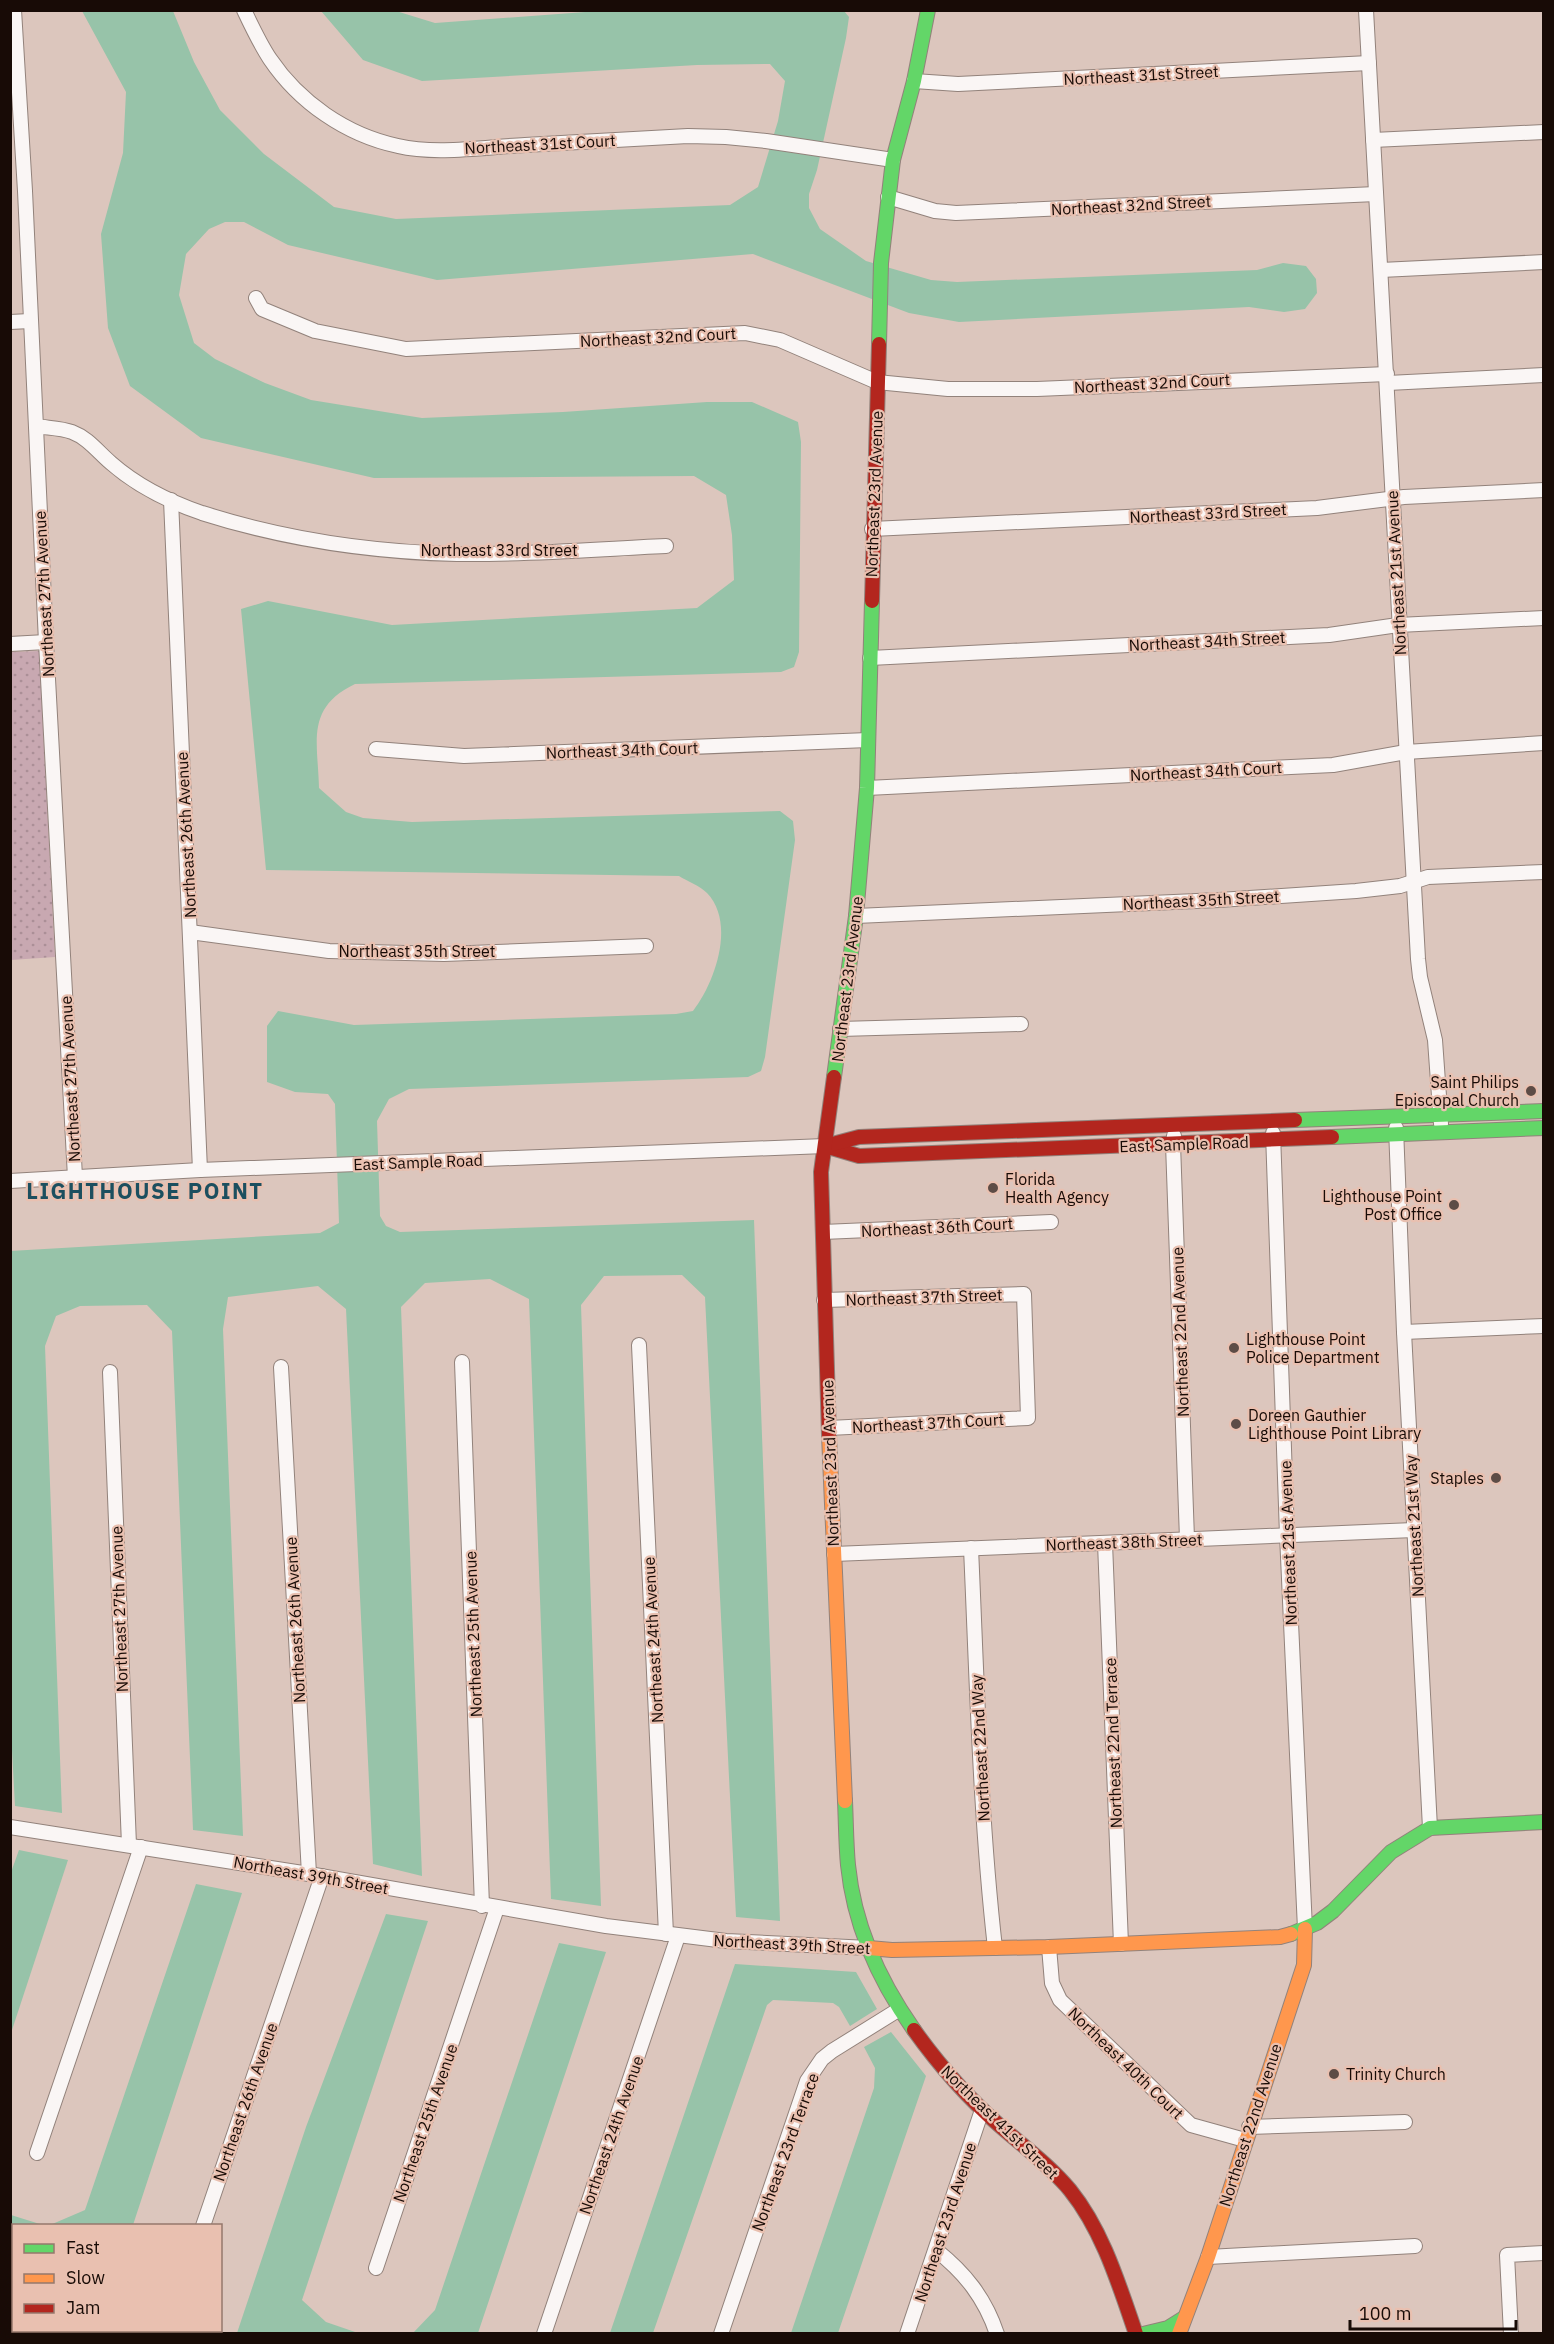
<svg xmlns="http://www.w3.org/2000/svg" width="1554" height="2344" viewBox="0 0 1554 2344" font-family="'IBM Plex Sans',sans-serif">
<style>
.park{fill:url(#park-dots)}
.water{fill:#97c3a9}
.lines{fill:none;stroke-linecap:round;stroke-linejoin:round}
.street-casing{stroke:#92827b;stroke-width:16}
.fast-casing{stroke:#92827b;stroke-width:16}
.slow-casing{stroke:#92827b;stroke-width:16}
.jam-casing{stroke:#92827b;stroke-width:16}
.street{stroke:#faf6f5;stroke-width:14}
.fast{stroke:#63d668;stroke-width:14}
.slow{stroke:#ff974d;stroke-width:14}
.jam{stroke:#b3261e;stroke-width:14}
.poi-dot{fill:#5d4c46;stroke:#e9c0b0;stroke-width:2}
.labels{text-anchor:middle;stroke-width:4.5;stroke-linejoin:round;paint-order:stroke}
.street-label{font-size:16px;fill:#180b06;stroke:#e9c0b0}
.poi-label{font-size:16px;fill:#180b06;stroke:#e9c0b0;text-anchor:start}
.district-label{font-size:22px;font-weight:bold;letter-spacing:1.5px;fill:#1c4f5f;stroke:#e9c0b0}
</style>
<defs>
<pattern id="park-dots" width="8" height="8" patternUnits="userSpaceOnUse" patternTransform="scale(1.5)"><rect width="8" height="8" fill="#c8a8b1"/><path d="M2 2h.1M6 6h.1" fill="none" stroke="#ab8f97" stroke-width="1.8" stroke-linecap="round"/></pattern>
</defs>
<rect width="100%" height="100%" fill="#dcc6bd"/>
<polygon class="park" points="39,651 55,957 11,960 11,652"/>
<g class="water">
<path d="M612,10L844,11L849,17L846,38L817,170L809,194V208L820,229L866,261L931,280L957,282L1257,270L1283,263L1306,266L1316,279L1317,293L1305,309L1284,312L1249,307L959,322L909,313L753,254L437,280L288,245L244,222H225L209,229L186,254L179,295L194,343L215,359L265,383L311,400L422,418L563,412L707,402H752L798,422L801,442L799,652L794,667L781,672L355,684C305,708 318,742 319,788L346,812L363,818L412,822L780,811L793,821L795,840L765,1057L761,1071L748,1077L409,1089L389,1099L377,1121L380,1216L386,1226L400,1232L754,1220L780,1921L736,1917L705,1297L682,1275L604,1276L581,1305L601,1906L551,1899L529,1299L490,1279L425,1283L401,1307L422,1876L373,1864L346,1309L318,1286L228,1297L223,1329L243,1836L193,1830L172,1331L147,1305L80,1306L56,1316L45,1346L62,1813L15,1806L10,1713V1251L320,1233L339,1223L335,1104L328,1094L295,1092L267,1082V1026L278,1011L354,1025L676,1014L693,1011C715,983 736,923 707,893C700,886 687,881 679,876L266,870L241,609L268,601L392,625L697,608L734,580L732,535L726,495L694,476L374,478L201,438L130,386L108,328L101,234L123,153L126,92L82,11H173L194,62L220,110L264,154L334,207L396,219L730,205L758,187L778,121L785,81L770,64L697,65L422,81L363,60L321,11H396L435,23Z"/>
<polygon points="19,1850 68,1860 11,2033 10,1875"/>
<polygon points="196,1884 242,1893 133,2225 50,2225 85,2210"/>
<polygon points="386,1914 428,1921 302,2300 326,2322 358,2333 237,2333 306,2127"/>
<polygon points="559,1943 606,1952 478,2333 413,2333 435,2310"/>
<polygon points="735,1964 856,1972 877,2009 850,2026 839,2007 833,2003 773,2000 767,2005 653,2333 610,2333"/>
<polygon points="891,2032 926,2076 838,2333 791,2333 874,2088 875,2068 864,2047"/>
<polygon points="11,2215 43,2225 14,2226 13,2271 11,2270"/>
</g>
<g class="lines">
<defs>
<g id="street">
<polyline points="14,10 25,191 46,642 75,1177"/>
<path d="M244,10C252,27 260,44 270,59C299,102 346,135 398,146C436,155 485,147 525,145C579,142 634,139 688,136L726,137L766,141L893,160"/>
<polyline points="1366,10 1418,959 1420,977 1435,1040 1441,1124"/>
<polyline points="914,81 958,84 1369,63"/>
<polyline points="1373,140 1544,132"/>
<polyline points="888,197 935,211 956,213 1376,194"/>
<polyline points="1381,270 1544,262"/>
<polyline points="256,298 262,309 315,331 406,349 745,333 780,340 877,382 948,389 1037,389 1387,374"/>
<polyline points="10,322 30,321"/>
<polyline points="1388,383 1544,375"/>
<path d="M36,426C47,428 61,428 72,432C88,438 98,452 111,463C136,485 170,502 202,513C284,539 371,552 457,554C527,555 597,549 666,546"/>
<polyline points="171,500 200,1170"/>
<polyline points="872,529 1317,508 1404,497 1544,490"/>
<polyline points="10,644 46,642"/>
<polyline points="870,658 1329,635 1398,625 1544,618"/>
<polyline points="376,749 464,756 868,740"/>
<polyline points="867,788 1333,765 1406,752 1544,743"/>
<polyline points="856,916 1219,900 1356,891 1400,886 1428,877 1544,872"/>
<polyline points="190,932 329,951 444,954 646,946"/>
<polyline points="840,1029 1021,1024"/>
<polyline points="1396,1128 1404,1332 1430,1828"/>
<polyline points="1273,1133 1287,1535 1305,1929"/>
<polyline points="1174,1136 1173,1144 1187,1539"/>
<polyline points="10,1181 200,1170 825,1146"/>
<polyline points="823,1232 1051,1222"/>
<polyline points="824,1300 1024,1294 1028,1418 829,1428"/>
<polyline points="1404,1332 1544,1326"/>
<polyline points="639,1345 666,1934"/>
<polyline points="462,1362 482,1906"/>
<polyline points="281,1367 309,1874"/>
<polyline points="110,1372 129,1845"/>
<polyline points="1105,1543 1121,1944"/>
<path d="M971,1548C977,1682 980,1815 995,1948"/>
<polyline points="834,1554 1414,1530"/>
<polyline points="10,1827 309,1874 606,1926 726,1941 869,1948"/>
<polyline points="1049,1947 1052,1983 1060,2000 1191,2125 1245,2140"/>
<polyline points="1249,2127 1405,2122"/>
<polyline points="37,2153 141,1847"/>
<polyline points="203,2226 322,1876"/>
<path d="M936,2250C965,2273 985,2298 997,2334"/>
<polyline points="1208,2257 1415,2246"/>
<polyline points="376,2268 497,1908"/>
<polyline points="166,2334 167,2330"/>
<polyline points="544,2334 678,1936"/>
<polyline points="721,2334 807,2081 822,2059 832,2051 898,2010"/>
<polyline points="907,2334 982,2110"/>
<polyline points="1511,2334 1507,2255 1544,2253"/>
</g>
<g id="fast">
<polyline points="879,344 881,263 893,160 914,81 928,10"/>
<polyline points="834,1077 856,916 867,788 872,601"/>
<polyline points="1295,1120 1544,1111"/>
<polyline points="1332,1137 1544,1128"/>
<path d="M845,1801C846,1822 846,1844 848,1865C854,1925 880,1982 914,2030"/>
<polyline points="1291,1934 1317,1923 1333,1911 1391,1852 1430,1828 1544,1822"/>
<polyline points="1143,2334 1168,2328 1184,2318"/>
</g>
<g id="slow">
<polyline points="829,1435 845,1801"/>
<polyline points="869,1948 892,1950 1049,1947 1280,1937 1291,1934"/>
<polyline points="1179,2334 1208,2257 1304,1965 1305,1929"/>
</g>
<g id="jam">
<polyline points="872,601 879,344"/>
<polyline points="825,1146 859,1156 1332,1137"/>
<polyline points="825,1146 859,1137 1295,1120"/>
<polyline points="829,1435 821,1172 834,1077"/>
<path d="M914,2030C939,2065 967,2097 999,2125C1023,2146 1049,2165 1070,2190C1103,2231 1119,2285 1136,2334"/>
</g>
</defs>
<use href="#street" class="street-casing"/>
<use href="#fast" class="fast-casing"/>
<use href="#slow" class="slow-casing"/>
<use href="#jam" class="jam-casing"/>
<use href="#street" class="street"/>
<use href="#fast" class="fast"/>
<use href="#slow" class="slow"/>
<use href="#jam" class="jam"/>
</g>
<g class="poi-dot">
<circle cx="1531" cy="1091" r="6"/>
<circle cx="993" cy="1188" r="6"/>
<circle cx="1454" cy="1205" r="6"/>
<circle cx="1234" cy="1348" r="6"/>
<circle cx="1236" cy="1424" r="6"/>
<circle cx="1496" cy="1478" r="6"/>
<circle cx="1334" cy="2074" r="6"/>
</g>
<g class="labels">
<g class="street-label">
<text transform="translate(1141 75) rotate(-3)" y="6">Northeast 31st Street</text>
<text transform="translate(540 144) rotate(-3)" y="6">Northeast 31st Court</text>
<text transform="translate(1131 205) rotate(-3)" y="6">Northeast 32nd Street</text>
<text transform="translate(658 337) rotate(-3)" y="6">Northeast 32nd Court</text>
<text transform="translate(1152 383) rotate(-3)" y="6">Northeast 32nd Court</text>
<text transform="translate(874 494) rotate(-88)" y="6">Northeast 23rd Avenue</text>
<text transform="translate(1208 513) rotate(-3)" y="6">Northeast 33rd Street</text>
<text x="499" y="556">Northeast 33rd Street</text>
<text transform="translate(1396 573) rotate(-93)" y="6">Northeast 21st Avenue</text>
<text transform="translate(44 594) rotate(-93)" y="6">Northeast 27th Avenue</text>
<text transform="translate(1207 641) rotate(-3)" y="6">Northeast 34th Street</text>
<text transform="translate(622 750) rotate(-2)" y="6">Northeast 34th Court</text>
<text transform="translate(1206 771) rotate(-3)" y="6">Northeast 34th Court</text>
<text transform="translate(186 835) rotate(-93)" y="6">Northeast 26th Avenue</text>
<text transform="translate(1201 900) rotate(-3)" y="6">Northeast 35th Street</text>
<text x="417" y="957">Northeast 35th Street</text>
<text transform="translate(847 979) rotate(-83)" y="6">Northeast 23rd Avenue</text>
<text transform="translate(70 1079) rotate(-93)" y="6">Northeast 27th Avenue</text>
<text transform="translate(1184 1144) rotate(-2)" y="6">East Sample Road</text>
<text transform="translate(418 1162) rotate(-2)" y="6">East Sample Road</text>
<text transform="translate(937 1227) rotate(-3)" y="6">Northeast 36th Court</text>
<text transform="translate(924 1297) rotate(-2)" y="6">Northeast 37th Street</text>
<text transform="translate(1180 1332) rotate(-92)" y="6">Northeast 22nd Avenue</text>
<text transform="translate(928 1423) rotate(-3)" y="6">Northeast 37th Court</text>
<text transform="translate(830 1463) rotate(-92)" y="6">Northeast 23rd Avenue</text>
<text transform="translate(1414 1526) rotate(-93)" y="6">Northeast 21st Way</text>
<text transform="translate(1124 1542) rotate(-2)" y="6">Northeast 38th Street</text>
<text transform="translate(1288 1543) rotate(-92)" y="6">Northeast 21st Avenue</text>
<text transform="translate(119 1609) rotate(-92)" y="6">Northeast 27th Avenue</text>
<text transform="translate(295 1620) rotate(-93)" y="6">Northeast 26th Avenue</text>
<text transform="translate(473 1634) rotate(-92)" y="6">Northeast 25th Avenue</text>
<text transform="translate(653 1640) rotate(-93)" y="6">Northeast 24th Avenue</text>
<text transform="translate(1113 1743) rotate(-92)" y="6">Northeast 22nd Terrace</text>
<text transform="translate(980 1748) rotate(-93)" y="6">Northeast 22nd Way</text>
<text transform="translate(311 1875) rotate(10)" y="6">Northeast 39th Street</text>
<text transform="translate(792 1944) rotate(3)" y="6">Northeast 39th Street</text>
<text transform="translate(1126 2063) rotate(44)" y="6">Northeast 40th Court</text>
<text transform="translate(245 2102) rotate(-71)" y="6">Northeast 26th Avenue</text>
<text transform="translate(1000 2122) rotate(44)" y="6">Northeast 41st Street</text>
<text transform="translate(425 2123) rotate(-71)" y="6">Northeast 25th Avenue</text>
<text transform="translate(1250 2125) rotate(-72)" y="6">Northeast 22nd Avenue</text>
<text transform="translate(611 2135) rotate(-71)" y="6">Northeast 24th Avenue</text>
<text transform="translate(785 2152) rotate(-70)" y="6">Northeast 23rd Terrace</text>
<text transform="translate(945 2222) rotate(-72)" y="6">Northeast 23rd Avenue</text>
</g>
<g class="poi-label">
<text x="1519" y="1088" text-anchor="end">Saint Philips<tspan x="1519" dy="18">Episcopal Church</tspan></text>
<text x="1005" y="1185">Florida<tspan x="1005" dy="18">Health Agency</tspan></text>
<text x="1442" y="1202" text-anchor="end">Lighthouse Point<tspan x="1442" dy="18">Post Office</tspan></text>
<text x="1246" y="1345">Lighthouse Point<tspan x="1246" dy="18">Police Department</tspan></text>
<text x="1248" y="1421">Doreen Gauthier<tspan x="1248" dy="18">Lighthouse Point Library</tspan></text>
<text x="1484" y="1484" text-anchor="end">Staples</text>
<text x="1346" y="2080">Trinity Church</text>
</g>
<g class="district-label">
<text x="145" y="1199">LIGHTHOUSE POINT</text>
</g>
</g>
<rect width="1554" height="2344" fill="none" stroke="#180b06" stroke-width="24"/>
<rect x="12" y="2224" width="210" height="108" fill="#e9c0b0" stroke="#95786c" stroke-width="1.5"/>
<rect x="24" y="2244" width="30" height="9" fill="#63d668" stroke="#95786c" stroke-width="1.5"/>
<text x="66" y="2254" font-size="18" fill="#180b06">Fast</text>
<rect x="24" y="2274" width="30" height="9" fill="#ff974d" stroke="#95786c" stroke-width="1.5"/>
<text x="66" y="2284" font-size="18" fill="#180b06">Slow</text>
<rect x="24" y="2304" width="30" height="9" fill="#b3261e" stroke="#95786c" stroke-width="1.5"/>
<text x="66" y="2314" font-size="18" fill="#180b06">Jam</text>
<path d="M1350 2320v9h166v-9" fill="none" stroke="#180b06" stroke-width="3"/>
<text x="1359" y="2320" font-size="18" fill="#180b06" stroke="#e9c0b0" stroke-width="4.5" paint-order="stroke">100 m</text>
</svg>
